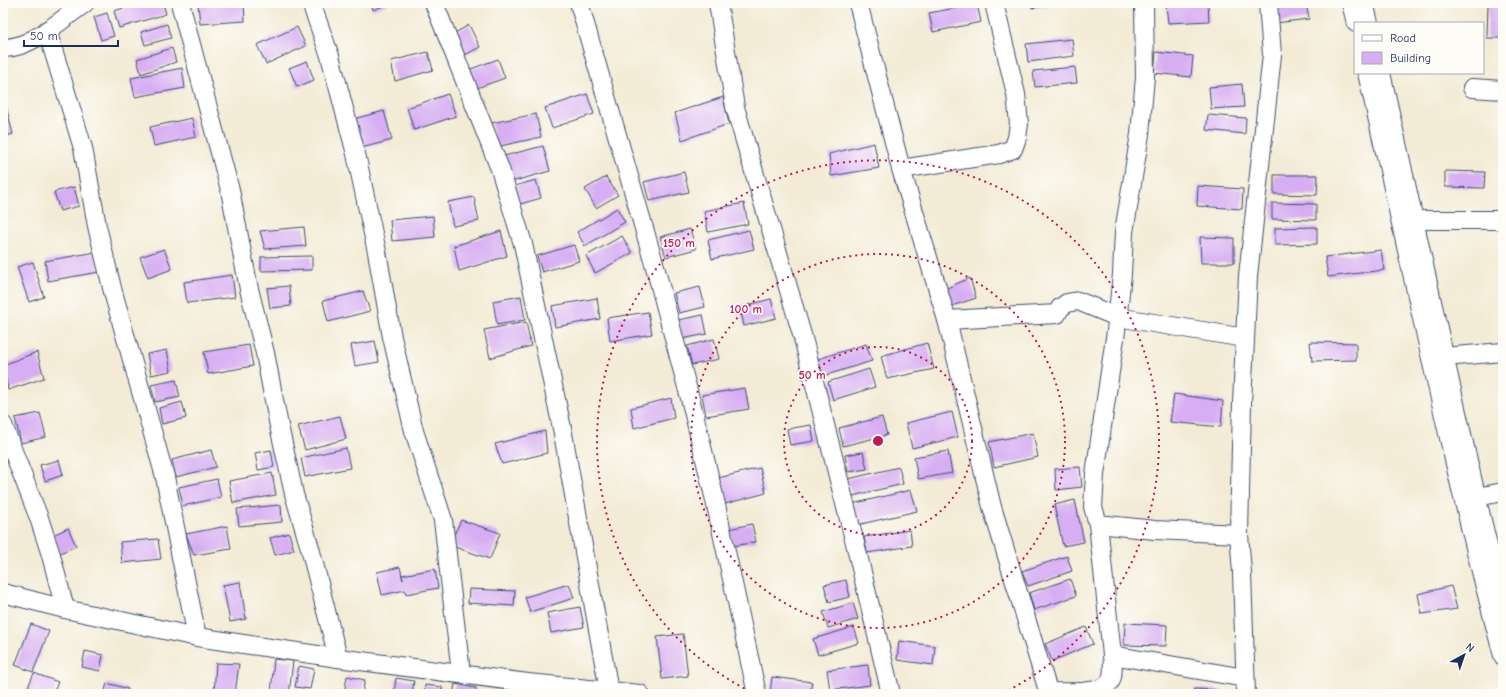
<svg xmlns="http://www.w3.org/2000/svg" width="1506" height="697" viewBox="0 0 1506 697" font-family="'Comic Neue',sans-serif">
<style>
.building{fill:#d7aef3}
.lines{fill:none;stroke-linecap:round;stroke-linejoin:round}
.minor-casing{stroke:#3b4b70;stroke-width:20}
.minor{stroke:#fff;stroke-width:18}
.ring{fill:none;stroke:#c2185b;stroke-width:2;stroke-dasharray:2 4}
.centre{fill:#c2185b;stroke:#fdfcf7;stroke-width:2}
.ring-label{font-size:12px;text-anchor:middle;font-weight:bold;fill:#c2185b;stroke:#fdfcf7;stroke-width:3.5;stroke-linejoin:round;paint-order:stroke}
</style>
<rect width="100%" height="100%" fill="#fdfcf7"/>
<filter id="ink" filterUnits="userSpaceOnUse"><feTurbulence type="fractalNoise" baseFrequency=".025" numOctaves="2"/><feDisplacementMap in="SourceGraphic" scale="8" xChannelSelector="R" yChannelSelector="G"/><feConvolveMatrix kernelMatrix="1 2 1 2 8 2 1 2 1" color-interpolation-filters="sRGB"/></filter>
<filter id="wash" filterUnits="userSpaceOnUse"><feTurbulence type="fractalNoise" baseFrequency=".012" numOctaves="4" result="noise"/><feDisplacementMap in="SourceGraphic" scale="16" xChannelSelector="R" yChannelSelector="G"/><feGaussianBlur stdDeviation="0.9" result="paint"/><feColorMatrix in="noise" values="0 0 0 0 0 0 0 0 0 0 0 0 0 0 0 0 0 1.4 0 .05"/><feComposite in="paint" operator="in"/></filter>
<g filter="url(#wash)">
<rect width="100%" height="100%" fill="#f3ebd5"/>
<g id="blocks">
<g class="building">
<polygon points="140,3 163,3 166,14 119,28 114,11"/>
<polygon points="213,3 244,3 245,21 200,24 198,4"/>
<polygon points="371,3 391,3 373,10"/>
<polygon points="1031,3 1056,3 1056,4 1032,8"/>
<polygon points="1208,3 1209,21 1168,23 1166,5"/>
<polygon points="1272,3 1306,3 1309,19 1275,23"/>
<polygon points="1488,3 1503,3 1503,38 1487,38"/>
<polygon points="977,4 981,22 933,32 929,13"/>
<polygon points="107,13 114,36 101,40 94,17"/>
<polygon points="167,24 171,38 145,45 141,32"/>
<polygon points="469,25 480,47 465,55 453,34"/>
<polygon points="297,27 306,46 266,64 257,45"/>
<polygon points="1072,39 1074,56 1028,62 1026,44"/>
<polygon points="172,48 176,62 141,74 137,59"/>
<polygon points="428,52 433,70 395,81 391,61"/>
<polygon points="1156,52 1193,56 1191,77 1154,73"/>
<polygon points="498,59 505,78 474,89 468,70"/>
<polygon points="307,61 314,80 297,87 289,68"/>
<polygon points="1075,67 1077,83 1035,87 1033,71"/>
<polygon points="182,68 185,88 135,97 131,78"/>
<polygon points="1242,84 1244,107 1211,109 1209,87"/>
<polygon points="448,94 456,116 414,130 407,108"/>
<polygon points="587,94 594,114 552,128 545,108"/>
<polygon points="723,97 729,124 682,140 675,113"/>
<polygon points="4,98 13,134 3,137 3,99"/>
<polygon points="384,111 392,140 361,148 353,119"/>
<polygon points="536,114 541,137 496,147 491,123"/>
<polygon points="1208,115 1246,118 1245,134 1206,130"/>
<polygon points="192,118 196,137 154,146 150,127"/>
<polygon points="874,143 879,168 831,176 829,154"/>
<polygon points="543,146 550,171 511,182 504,156"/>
<polygon points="1445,171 1485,172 1484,188 1445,187"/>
<polygon points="684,172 689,192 649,201 644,182"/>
<polygon points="1274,175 1318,175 1317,195 1274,194"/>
<polygon points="606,177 618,195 596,208 585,189"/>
<polygon points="536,180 541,198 517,205 511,187"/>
<polygon points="1198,186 1243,189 1242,209 1197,206"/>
<polygon points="74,187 79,206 60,211 54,192"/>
<polygon points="474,197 479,221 453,226 448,202"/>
<polygon points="744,203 748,224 708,232 704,211"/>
<polygon points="1272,203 1316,204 1316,220 1272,219"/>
<polygon points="617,208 625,222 585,246 577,232"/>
<polygon points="433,216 435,237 392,241 390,220"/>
<polygon points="304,227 306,246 265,249 260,231"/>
<polygon points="1317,227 1317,244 1275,245 1275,228"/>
<polygon points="690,229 696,249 666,257 660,237"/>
<polygon points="749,230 754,249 712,259 708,240"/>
<polygon points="501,231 507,256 459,271 454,246"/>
<polygon points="622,236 632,253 595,273 586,256"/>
<polygon points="1200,237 1234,238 1234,263 1201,263"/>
<polygon points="574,245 579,261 542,272 537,256"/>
<polygon points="164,249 172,269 148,278 140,257"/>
<polygon points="1381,250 1384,270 1328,277 1325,257"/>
<polygon points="96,252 99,272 48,281 45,261"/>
<polygon points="312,256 312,270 261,271 261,257"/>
<polygon points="33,262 44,297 29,302 17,267"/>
<polygon points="232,275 235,297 187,303 184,282"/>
<polygon points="970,278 976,298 952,306 947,288"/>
<polygon points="289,286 291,306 270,308 267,288"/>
<polygon points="700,287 705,307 679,313 674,293"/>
<polygon points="363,291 370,311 328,322 323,301"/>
<polygon points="521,296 525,320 497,325 493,301"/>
<polygon points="597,298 600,319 555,327 552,306"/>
<polygon points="771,299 776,318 744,326 740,307"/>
<polygon points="648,312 652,334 610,341 607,318"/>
<polygon points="703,315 707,334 682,339 678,320"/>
<polygon points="526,322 531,346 490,358 484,330"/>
<polygon points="714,339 719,359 692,365 687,346"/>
<polygon points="375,341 379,362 355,366 351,345"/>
<polygon points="1310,342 1356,343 1356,360 1312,361"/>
<polygon points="927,343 934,369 887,379 881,356"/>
<polygon points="866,344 872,361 823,376 818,359"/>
<polygon points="249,345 253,366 208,374 204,352"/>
<polygon points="167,350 171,371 151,375 147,354"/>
<polygon points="37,352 44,378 8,390 3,365"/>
<polygon points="869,369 875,387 833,400 828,382"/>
<polygon points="176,380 180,397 155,402 151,385"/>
<polygon points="745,388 749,409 706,416 702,395"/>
<polygon points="1174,394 1223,401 1221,427 1170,422"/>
<polygon points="671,398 674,418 634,428 631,408"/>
<polygon points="182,402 186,418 162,424 159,408"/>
<polygon points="952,412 958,437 912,448 906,423"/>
<polygon points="40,413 46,437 21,443 15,418"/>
<polygon points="340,416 346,439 305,450 298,426"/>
<polygon points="882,417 887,435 843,446 839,428"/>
<polygon points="811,425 814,441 790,445 787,429"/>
<polygon points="545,431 547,453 502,464 495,444"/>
<polygon points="1033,433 1038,457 994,467 989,442"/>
<polygon points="346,448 350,468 305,477 301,458"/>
<polygon points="211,450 216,467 176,477 172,460"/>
<polygon points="271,450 274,467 258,470 255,453"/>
<polygon points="948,451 952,473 918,479 914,457"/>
<polygon points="863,452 867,469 848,472 845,455"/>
<polygon points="59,460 63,475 45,481 40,465"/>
<polygon points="899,467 903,484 852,496 848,479"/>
<polygon points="1080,467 1082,487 1056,490 1055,469"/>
<polygon points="760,468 766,493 721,505 714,479"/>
<polygon points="272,473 276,495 233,503 229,481"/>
<polygon points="217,479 221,497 183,506 179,487"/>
<polygon points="911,490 917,511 857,525 852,504"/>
<polygon points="1075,500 1084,542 1063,546 1054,505"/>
<polygon points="281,505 282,522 239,526 237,509"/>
<polygon points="461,520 500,533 490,559 449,545"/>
<polygon points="752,524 756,542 733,546 729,529"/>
<polygon points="227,526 231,549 194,555 186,534"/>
<polygon points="68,528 76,546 60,553 53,535"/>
<polygon points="910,530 912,546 867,553 864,537"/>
<polygon points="289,533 294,550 275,555 270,538"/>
<polygon points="158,539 161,559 122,563 120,542"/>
<polygon points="1067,556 1072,571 1028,586 1022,571"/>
<polygon points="400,567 403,580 402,575 435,569 438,588 406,594 405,590 382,595 377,572"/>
<polygon points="1070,579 1076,596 1034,610 1029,593"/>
<polygon points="846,580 850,597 829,602 824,585"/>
<polygon points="240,582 246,619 230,622 223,585"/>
<polygon points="569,584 574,598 530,612 525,597"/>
<polygon points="1451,586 1457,609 1422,614 1418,594"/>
<polygon points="469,589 515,591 514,606 468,603"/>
<polygon points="853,603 858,619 828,628 823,612"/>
<polygon points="580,607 584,627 551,633 547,613"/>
<polygon points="1125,623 1167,625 1166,646 1124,645"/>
<polygon points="31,624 49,631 33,672 15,665"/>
<polygon points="854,627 859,643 818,655 813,639"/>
<polygon points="1086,627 1093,644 1052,661 1045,644"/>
<polygon points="683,634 688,676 662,679 657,637"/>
<polygon points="899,641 935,646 933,665 897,660"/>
<polygon points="85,651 103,655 100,671 82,667"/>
<polygon points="274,659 293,661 289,694 271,694"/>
<polygon points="216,663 239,664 235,694 214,694"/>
<polygon points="868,665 870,685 830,690 827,670"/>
<polygon points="299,666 314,669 310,689 295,687"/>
<polygon points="34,673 58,682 53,694 25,694"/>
<polygon points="347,676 365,680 362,694 344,694"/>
<polygon points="772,677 812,682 810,694 770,693"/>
<polygon points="396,678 414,681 412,694 394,694"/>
<polygon points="107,683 128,689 126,694 104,694"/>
<polygon points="455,684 476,688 475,694 453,694"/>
<polygon points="425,685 442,687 441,694 424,694"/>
<polygon points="1194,689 1219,690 1219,694 1193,694"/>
</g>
</g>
</g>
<g filter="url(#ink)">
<use href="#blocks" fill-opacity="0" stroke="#3b4b70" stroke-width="1"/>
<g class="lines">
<defs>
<g id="minor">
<polyline points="180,3 230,190 249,289 265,353 278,421 294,494 310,548 338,658"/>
<polyline points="311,3 330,56 356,154 377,252 392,337 414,431 443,520 461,673"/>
<polyline points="434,3 500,169 523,244 562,428 609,691"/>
<polyline points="579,3 654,263 691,402 714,496 757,694"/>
<polyline points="718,3 735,107 803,338 856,547 891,694"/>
<polyline points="858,3 901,169 947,320 992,507 1049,694"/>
<polyline points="1144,3 1145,77 1140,134 1124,232 1122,274 1116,331 1095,474 1093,507 1098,524 1155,530 1239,534"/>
<polyline points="1351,3 1356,23"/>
<polyline points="1364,3 1369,23"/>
<polyline points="47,30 83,148 97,226 113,292 165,477 197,637"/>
<path d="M3,48C31,49 63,18 85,3"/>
<path d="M1367,73C1412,267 1451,463 1503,656"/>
<path d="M1381,73C1422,251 1458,429 1503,606"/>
<polyline points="1472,88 1503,90"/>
<polyline points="901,169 999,154 1013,149 1017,138 1019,124 1016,94 994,3"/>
<polyline points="1415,220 1503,220"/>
<polyline points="947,320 1057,314 1060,308 1067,303 1078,301 1117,317 1245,338"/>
<polyline points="1444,357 1503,352"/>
<polyline points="3,425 39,518 51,555 65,609"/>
<polyline points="1477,497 1503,492"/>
<polyline points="1098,524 1112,655 1245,678"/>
<polyline points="3,593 65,609 197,637 338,658 528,683 640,694"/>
<path d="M1049,692C1065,692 1103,696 1111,680C1114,672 1113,663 1112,655"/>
<polyline points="1246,694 1242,573 1239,534 1242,403 1248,276 1272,55 1268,3"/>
</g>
</defs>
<use href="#minor" class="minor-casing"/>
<use href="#minor" class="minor"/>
</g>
</g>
<g class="ring">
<circle cx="878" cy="441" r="94"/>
<circle cx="878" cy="441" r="187"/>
<path d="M755 694A281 281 0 1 1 1001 694"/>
</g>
<circle cx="878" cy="441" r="6" class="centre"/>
<g class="ring-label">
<text x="679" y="247">150 m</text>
<text x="746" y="313">100 m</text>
<text x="812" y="379">50 m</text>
</g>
<rect width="1506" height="697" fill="none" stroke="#fdfcf7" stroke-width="16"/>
<rect x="1354" y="22" width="130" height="52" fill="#fdfcf7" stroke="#a3aaba"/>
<rect x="1362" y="35" width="20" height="6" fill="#ffffff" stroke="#a3aaba"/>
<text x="1390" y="42" font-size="12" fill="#1b2f5e">Road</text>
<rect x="1362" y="52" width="20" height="12" fill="#d7aef3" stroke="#a3aaba"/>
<text x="1390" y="62" font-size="12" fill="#1b2f5e">Building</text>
<g transform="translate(1464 655) rotate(40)" stroke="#fdfcf7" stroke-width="3" paint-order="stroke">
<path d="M0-3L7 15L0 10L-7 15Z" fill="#1b2f5e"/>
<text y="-6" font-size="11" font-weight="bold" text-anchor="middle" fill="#1b2f5e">N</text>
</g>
<path d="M24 40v6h94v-6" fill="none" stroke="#1b2f5e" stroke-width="2"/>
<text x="30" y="40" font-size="12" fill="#1b2f5e" stroke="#fdfcf7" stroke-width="3" paint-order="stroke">50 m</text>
</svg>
